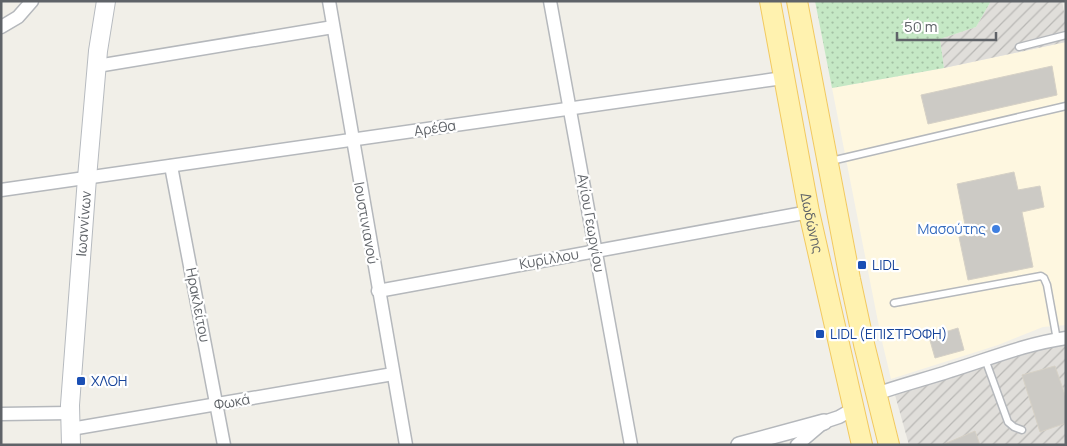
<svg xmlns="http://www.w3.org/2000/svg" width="1067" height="446" viewBox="0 0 1067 446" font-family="Manrope,sans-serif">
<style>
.commercial{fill:#fef7e0}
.industrial{fill:url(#industrial-furrows)}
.grass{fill:url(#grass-dots)}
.building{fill:#cccac5;stroke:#d6d1c6}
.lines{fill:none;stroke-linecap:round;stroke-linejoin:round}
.service-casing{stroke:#b5b8bc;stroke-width:9}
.minor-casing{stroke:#b5b8bc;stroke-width:15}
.tertiary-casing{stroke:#b5b8bc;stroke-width:18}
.secondary-casing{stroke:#b6babf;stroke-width:20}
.primary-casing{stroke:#f2c960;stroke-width:22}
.service{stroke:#fff;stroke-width:6}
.minor{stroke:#fff;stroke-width:12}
.tertiary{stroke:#fff;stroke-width:15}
.secondary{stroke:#fff;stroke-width:18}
.primary{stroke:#fff2af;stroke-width:20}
.shop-dot{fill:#3f7fe0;stroke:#fff;stroke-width:2}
.transit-dot{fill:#1a4fb4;stroke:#fff;stroke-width:2}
.labels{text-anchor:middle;stroke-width:4.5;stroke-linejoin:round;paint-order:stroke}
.street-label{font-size:14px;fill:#5f6368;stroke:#fff}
.shop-label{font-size:14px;fill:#366cbe;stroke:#fff;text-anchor:end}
.transit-label{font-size:14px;fill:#164399;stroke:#fff;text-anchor:start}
</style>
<defs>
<pattern id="industrial-furrows" width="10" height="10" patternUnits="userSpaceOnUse" patternTransform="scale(1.25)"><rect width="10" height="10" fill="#e0deda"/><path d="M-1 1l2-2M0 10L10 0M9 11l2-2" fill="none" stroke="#b9b8b5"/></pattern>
<pattern id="grass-dots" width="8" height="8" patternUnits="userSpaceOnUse" patternTransform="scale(1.25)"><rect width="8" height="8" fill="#c5e8c5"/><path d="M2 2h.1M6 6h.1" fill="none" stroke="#a3c0a4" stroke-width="1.8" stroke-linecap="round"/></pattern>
</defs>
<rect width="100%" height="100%" fill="#f1efe8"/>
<polygon class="commercial" points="1066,42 1066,325 1043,327 998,345 891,379 881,337 832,88 944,68"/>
<g class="industrial">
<polygon points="991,1 1062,1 1066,22 1066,42 944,68 940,39 976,27"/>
<polygon points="1055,345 1066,345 1066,445 909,445 895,395"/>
</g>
<polygon class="grass" points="815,1 991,1 976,27 940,39 944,68 832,88"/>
<g class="building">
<polygon points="1052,66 1057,95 928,124 921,95"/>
<polygon points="1014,172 1018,190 1040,186 1044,207 1022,212 1033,267 968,280 959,237 967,235 957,184"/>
<polygon points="958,328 964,350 935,358 929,337"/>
<polygon points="1055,366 1066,398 1066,423 1040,432 1022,375"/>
<polygon points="975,431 980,445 942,445"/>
</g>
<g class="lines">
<defs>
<g id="service">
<polyline points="1019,47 1066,35"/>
<polyline points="831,161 1066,106"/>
<polyline points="894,303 1041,276 1044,278 1047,285 1057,340"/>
<polyline points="985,359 1008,422 1014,427 1022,430"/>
</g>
<g id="minor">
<polyline points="329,1 406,445"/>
<polyline points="550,1 631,445"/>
<polyline points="1,27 18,17 32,1"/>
<polyline points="97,66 333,27"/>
<polyline points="171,166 224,445"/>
<polyline points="1,190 783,78"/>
<polyline points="378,291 809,212"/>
<path d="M876,394C901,385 926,379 950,371C989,359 1025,344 1066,338"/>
<polyline points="1,414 70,413"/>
<polyline points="71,429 393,374"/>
<polyline points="797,445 824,422 839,417 853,409"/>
</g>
<polyline id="tertiary" points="739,445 824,422"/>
<g id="secondary">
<path id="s1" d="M71,445L70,405L87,178L98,51L106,1"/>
</g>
<g id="primary">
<path id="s2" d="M770,1L809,212L862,445"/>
<polyline points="797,1 850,279 864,344 889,445"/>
</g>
</defs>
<use href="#service" class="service-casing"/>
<use href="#minor" class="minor-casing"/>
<use href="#tertiary" class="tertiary-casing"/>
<use href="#secondary" class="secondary-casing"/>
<use href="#primary" class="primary-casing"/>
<use href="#service" class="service"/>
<use href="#minor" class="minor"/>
<use href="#tertiary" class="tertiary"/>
<use href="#secondary" class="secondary"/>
<use href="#primary" class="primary"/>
</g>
<circle class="shop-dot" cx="996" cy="229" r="5"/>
<g class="transit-dot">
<rect x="857" y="260" width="10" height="10" rx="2.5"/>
<rect x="815" y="329" width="10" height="10" rx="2.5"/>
<rect x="76" y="376" width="10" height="10" rx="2.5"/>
</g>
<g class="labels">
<g class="street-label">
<text transform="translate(435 128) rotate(-8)" y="5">Αρέθα</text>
<text dy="5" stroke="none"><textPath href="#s1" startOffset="222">Ιωαννίνων</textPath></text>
<text transform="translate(366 223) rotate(80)" y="5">Ιουστινιανού</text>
<text transform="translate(591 223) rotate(80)" y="5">Αγίου Γεωργίου</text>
<text dy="5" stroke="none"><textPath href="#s2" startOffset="226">Δωδώνης</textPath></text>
<text transform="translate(549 259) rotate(-10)" y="5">Κυρίλλου</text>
<text transform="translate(198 305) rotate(79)" y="5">Ηρακλείτου</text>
<text transform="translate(232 402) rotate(-10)" y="5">Φωκά</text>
</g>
<g class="shop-label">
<text x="986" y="234">Μασούτης</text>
</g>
<g class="transit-label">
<text x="872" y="270">LIDL</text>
<text x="830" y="339">LIDL (ΕΠΙΣΤΡΟΦΗ)</text>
<text x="91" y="386">ΧΛΟΗ</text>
</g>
</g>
<rect width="1067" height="446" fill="none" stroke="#5f6368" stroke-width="5"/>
<path d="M897 32v8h99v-8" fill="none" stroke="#5f6368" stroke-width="2.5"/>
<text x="904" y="32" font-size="15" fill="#5f6368" stroke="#ffffff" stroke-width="4" paint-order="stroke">50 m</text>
</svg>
